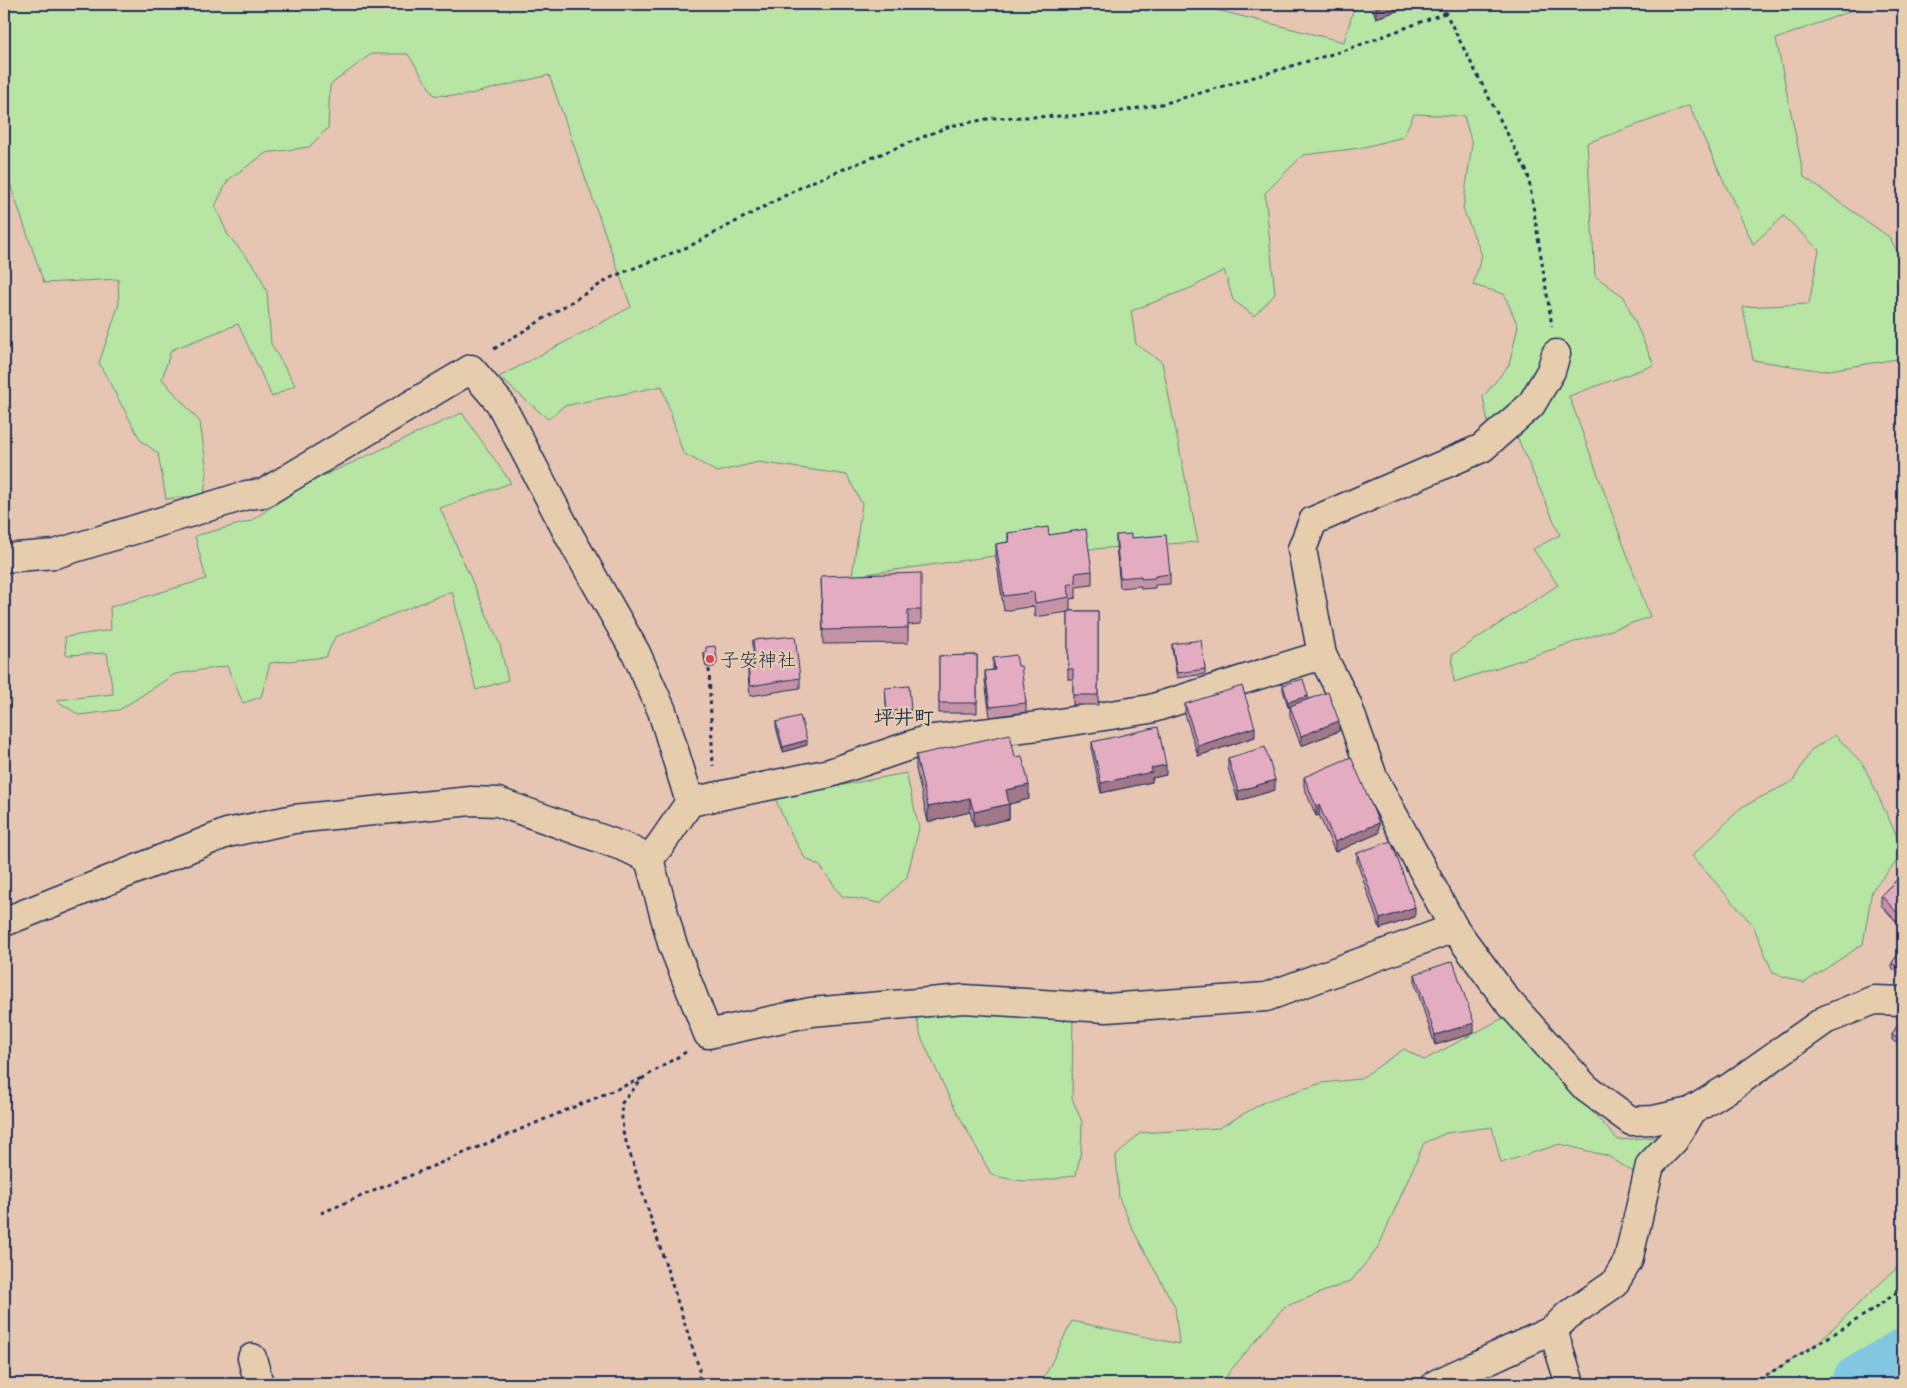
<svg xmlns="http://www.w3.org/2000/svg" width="1907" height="1388" viewBox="0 0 1907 1388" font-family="Mynerve,'Klee One',sans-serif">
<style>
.green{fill:#b7e5a3;stroke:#698a80}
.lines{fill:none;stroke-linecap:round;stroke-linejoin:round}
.river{stroke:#81c7e2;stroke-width:58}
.minor-casing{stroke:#1b2f5e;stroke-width:31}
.path{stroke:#1b2f5e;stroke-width:3;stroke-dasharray:4 4;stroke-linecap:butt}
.minor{stroke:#e6cdae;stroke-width:28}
.wall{fill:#c494a6;stroke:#1b2f5e}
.shaded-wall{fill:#a07887;stroke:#1b2f5e}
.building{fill:#e4acc1;stroke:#1b2f5e}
.poi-dot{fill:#d1495b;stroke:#e6cdae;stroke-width:2}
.labels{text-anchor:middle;stroke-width:4.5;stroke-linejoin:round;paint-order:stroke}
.poi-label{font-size:19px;fill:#1b2f5e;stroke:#e6cdae;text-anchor:start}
.neighbourhood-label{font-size:20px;font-weight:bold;fill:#1b2f5e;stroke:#e6cdae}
</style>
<rect width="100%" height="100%" fill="#e6c6b2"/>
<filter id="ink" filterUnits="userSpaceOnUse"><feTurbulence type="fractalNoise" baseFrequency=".02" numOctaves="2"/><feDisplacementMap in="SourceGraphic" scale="10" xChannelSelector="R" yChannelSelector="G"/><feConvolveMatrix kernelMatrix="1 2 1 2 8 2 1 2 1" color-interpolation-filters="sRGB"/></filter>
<g filter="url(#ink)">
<g class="green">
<polygon points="4,4 1193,4 1344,42 1355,4 1869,4 1776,39 1804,177 1889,237 1903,261 1903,358 1823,371 1753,360 1743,307 1809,304 1819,250 1784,216 1753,244 1689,106 1587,143 1595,276 1624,297 1654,365 1569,396 1650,617 1454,682 1452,655 1558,585 1533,549 1560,535 1516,434 1491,438 1483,397 1509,365 1518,326 1504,294 1473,285 1482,255 1463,209 1472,144 1464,116 1414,114 1403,137 1360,148 1303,155 1265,193 1275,294 1254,316 1233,300 1224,270 1193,287 1131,311 1136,344 1162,362 1198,542 1001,555 852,576 862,504 847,475 759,462 717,472 683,453 662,386 564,406 548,419 499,377 631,307 549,75 462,96 434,95 408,54 371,54 330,85 328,128 309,147 266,153 228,180 215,206 228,235 258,271 267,292 271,344 295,385 272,397 238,324 171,350 162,379 200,422 207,471 204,495 166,499 158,453 141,441 99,363 119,304 118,279 44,283 4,166"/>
<polygon points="462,413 511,483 440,508 500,645 508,680 476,690 452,591 335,637 326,657 270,663 261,697 243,703 227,666 175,674 119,710 79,715 56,700 113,694 107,653 66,655 65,637 111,630 110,607 206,579 195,536 251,521 305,484"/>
<polygon points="1835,735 1863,764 1903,849 1903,854 1872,890 1863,944 1804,983 1773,973 1753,925 1692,856 1742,807 1793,781 1811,750"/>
<polygon points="906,773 919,828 907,877 880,903 842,896 820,866 805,858 788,828 775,798"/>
<path d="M1073,1009L1072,1098L1082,1122L1081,1151L1076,1175C1045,1181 1022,1185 991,1174L952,1103L921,1037L915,1011Z"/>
<polygon points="1505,1017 1618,1140 1656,1137 1635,1173 1608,1156 1560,1144 1501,1163 1492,1127 1446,1133 1424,1143 1378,1248 1351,1281 1284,1307 1230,1371 1222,1384 1041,1384 1072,1321 1179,1344 1175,1307 1132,1228 1119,1198 1116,1156 1140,1133 1219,1128 1266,1101 1322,1083 1360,1079 1404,1049 1424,1060"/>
<polygon points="1903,1262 1903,1384 1752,1384 1815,1345"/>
</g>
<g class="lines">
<polyline class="river" points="1860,1384 1903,1358"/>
<defs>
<g id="minor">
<polyline points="4,558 55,554 247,495 264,493 471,369 500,403 570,537 636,653 662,711 690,802"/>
<polyline points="1322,655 1302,549 1313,521 1482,448 1531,405 1551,371 1556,354"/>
<polyline points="649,859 661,844 690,802 830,773 926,740 1046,725 1150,709 1322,655 1347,704 1373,777 1454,928 1506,999 1586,1088 1631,1121 1654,1120 1690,1112 1732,1086 1825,1020 1874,1000 1903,1001"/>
<polyline points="4,922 227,833 294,819 471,801 498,802 627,848 649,859 672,943 708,1034 811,1012 964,999 1106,1008 1266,997 1454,928"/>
<polyline points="252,1358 259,1384"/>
<polyline points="1436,1384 1553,1330"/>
<polyline points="1570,1384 1553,1330 1567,1316 1614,1284 1628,1261 1650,1165 1674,1140 1690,1112"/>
</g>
</defs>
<use href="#minor" class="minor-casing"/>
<g class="path">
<polyline points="1441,4 1528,174 1552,326"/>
<polyline points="494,349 614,276 690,246 807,184 950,126 992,118 1100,115 1166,103 1349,49 1445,13"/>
<polyline points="709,669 713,766"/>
<polyline points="686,1052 643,1078 621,1104 623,1132 699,1368 699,1384"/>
<polyline points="321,1213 643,1078"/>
<polyline points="1752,1384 1871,1311 1903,1288"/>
</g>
<use href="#minor" class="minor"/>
</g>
<g class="wall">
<polygon points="1371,4 1418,4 1376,18"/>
<polygon points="1008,533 1049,535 1092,571 1092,585 1076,587 1076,598 1070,599 1070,611 1098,611 1098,705 1073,705 1073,679 1068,679 1068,612 1035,617 1034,606 1004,611 996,558 996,544 1008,542"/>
<polygon points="1116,535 1131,538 1170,574 1170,584 1155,585 1155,588 1141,589 1141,586 1120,588 1116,545"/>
<polygon points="821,576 921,610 921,624 908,625 908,643 823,644"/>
<polygon points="753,640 800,678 800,688 750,696 748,676 748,666 754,665 753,650"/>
<polygon points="1172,644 1205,669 1205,674 1177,678 1172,649"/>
<polygon points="704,652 717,659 717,664 715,664 714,667 706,667 704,657"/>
<polygon points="977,655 977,713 939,713 939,656"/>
<polygon points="993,658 1018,666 1026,703 1026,712 990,717 985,681 985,671 993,670"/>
<polygon points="1283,685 1308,699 1339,731 1301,746 1290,716 1290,707 1288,707 1283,690"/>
<polygon points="885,688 911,710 911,715 887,716"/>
<polygon points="1185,704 1255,737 1198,756 1185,714"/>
<polygon points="776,722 807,745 783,752 776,727"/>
<polygon points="1092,742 1166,775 1152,778 1152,782 1101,793 1092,752"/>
<polygon points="916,755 1015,757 1029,799 1009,804 1009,819 974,827 970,812 928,822 916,769"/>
<polygon points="1228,758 1275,790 1238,801 1228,768"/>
<polygon points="1304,777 1379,833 1335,852 1319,815 1316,816 1304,787"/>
<polygon points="1357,853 1415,917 1380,929 1357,862"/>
<polygon points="1903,874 1903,929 1881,905 1881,895"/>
<polygon points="1903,947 1903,976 1892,968 1892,963"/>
<polygon points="1415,974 1474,1033 1435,1045 1415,984"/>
<polygon points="1903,1015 1903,1047 1892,1040 1892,1035"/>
</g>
<g class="shaded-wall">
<polygon points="1388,4 1418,4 1376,18 1376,8"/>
<polygon points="1308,696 1308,701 1288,707 1288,702"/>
<polygon points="1339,721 1339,731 1301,746 1301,736"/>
<polygon points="1255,727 1255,737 1198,756 1198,746"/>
<polygon points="807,740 807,745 783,752 783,747"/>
<polygon points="1166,765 1166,775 1152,778 1152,782 1101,793 1101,783 1151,768"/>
<polygon points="1275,780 1275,790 1238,801 1238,791"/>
<polygon points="1029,785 1029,799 1006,805 1006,790"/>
<polygon points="970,798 970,812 928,822 928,807"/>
<polygon points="1009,804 1009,819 974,827 974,812"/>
<polygon points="1319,805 1319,815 1316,816 1316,806"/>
<polygon points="1379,823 1379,833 1335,852 1335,842"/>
<polygon points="1415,907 1415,917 1380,929 1380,919"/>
<polygon points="1474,1023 1474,1033 1435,1045 1435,1035"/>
</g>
<g class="building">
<polygon points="1374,4 1388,4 1376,8"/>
<polygon points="1048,527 1049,535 1086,529 1092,571 1075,573 1076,583 1067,585 1070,597 1035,603 1034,592 1004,596 996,544 1009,542 1008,533"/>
<polygon points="1131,534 1131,538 1166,535 1170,574 1155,576 1155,578 1141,579 1141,576 1120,578 1116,535"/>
<polygon points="921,573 921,610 908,610 908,628 823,630 821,576"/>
<polygon points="1068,611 1098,611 1098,695 1073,695 1073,669 1068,669"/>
<polygon points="795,636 800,678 750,686 748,666 755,665 753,640"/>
<polygon points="1201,640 1205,669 1177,673 1172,644"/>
<polygon points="715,646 717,659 715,659 714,662 706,662 704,652 706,652 706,647"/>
<polygon points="977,655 977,703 939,703 939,656"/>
<polygon points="1016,655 1018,666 1021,666 1026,703 990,707 985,671 995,670 993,658"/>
<polygon points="1303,679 1308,696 1288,702 1283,685"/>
<polygon points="909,686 911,710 887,711 885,688"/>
<polygon points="1242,686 1255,727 1198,746 1185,704"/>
<polygon points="1328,692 1339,721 1301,736 1290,706"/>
<polygon points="800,716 807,740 783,747 776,722"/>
<polygon points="1158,727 1166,765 1151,768 1152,772 1101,783 1092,742"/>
<polygon points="1010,734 1015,757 1022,756 1029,785 1006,790 1009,804 974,812 970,798 928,807 916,755"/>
<polygon points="1265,747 1275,780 1238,791 1228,758"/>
<polygon points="1351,757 1379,823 1335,842 1319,805 1316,806 1304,777"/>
<polygon points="1391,841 1415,907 1380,919 1357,853"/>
<polygon points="1903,874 1903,919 1881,895"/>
<polygon points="1903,947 1903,971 1892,963"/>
<polygon points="1453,961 1474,1023 1435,1035 1415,974"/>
<polygon points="1903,1015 1903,1042 1892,1035"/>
</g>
</g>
<circle class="poi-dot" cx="710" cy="659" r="5"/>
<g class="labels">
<g class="poi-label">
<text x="720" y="666">子安神社</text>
</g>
<g class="neighbourhood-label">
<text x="904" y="724">坪井町</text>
</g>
</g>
<rect width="1907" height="1388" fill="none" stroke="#e6cdae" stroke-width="20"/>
<rect x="10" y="10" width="1887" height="1368" fill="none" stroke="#1b2f5e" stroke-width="2" filter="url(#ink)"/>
</svg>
